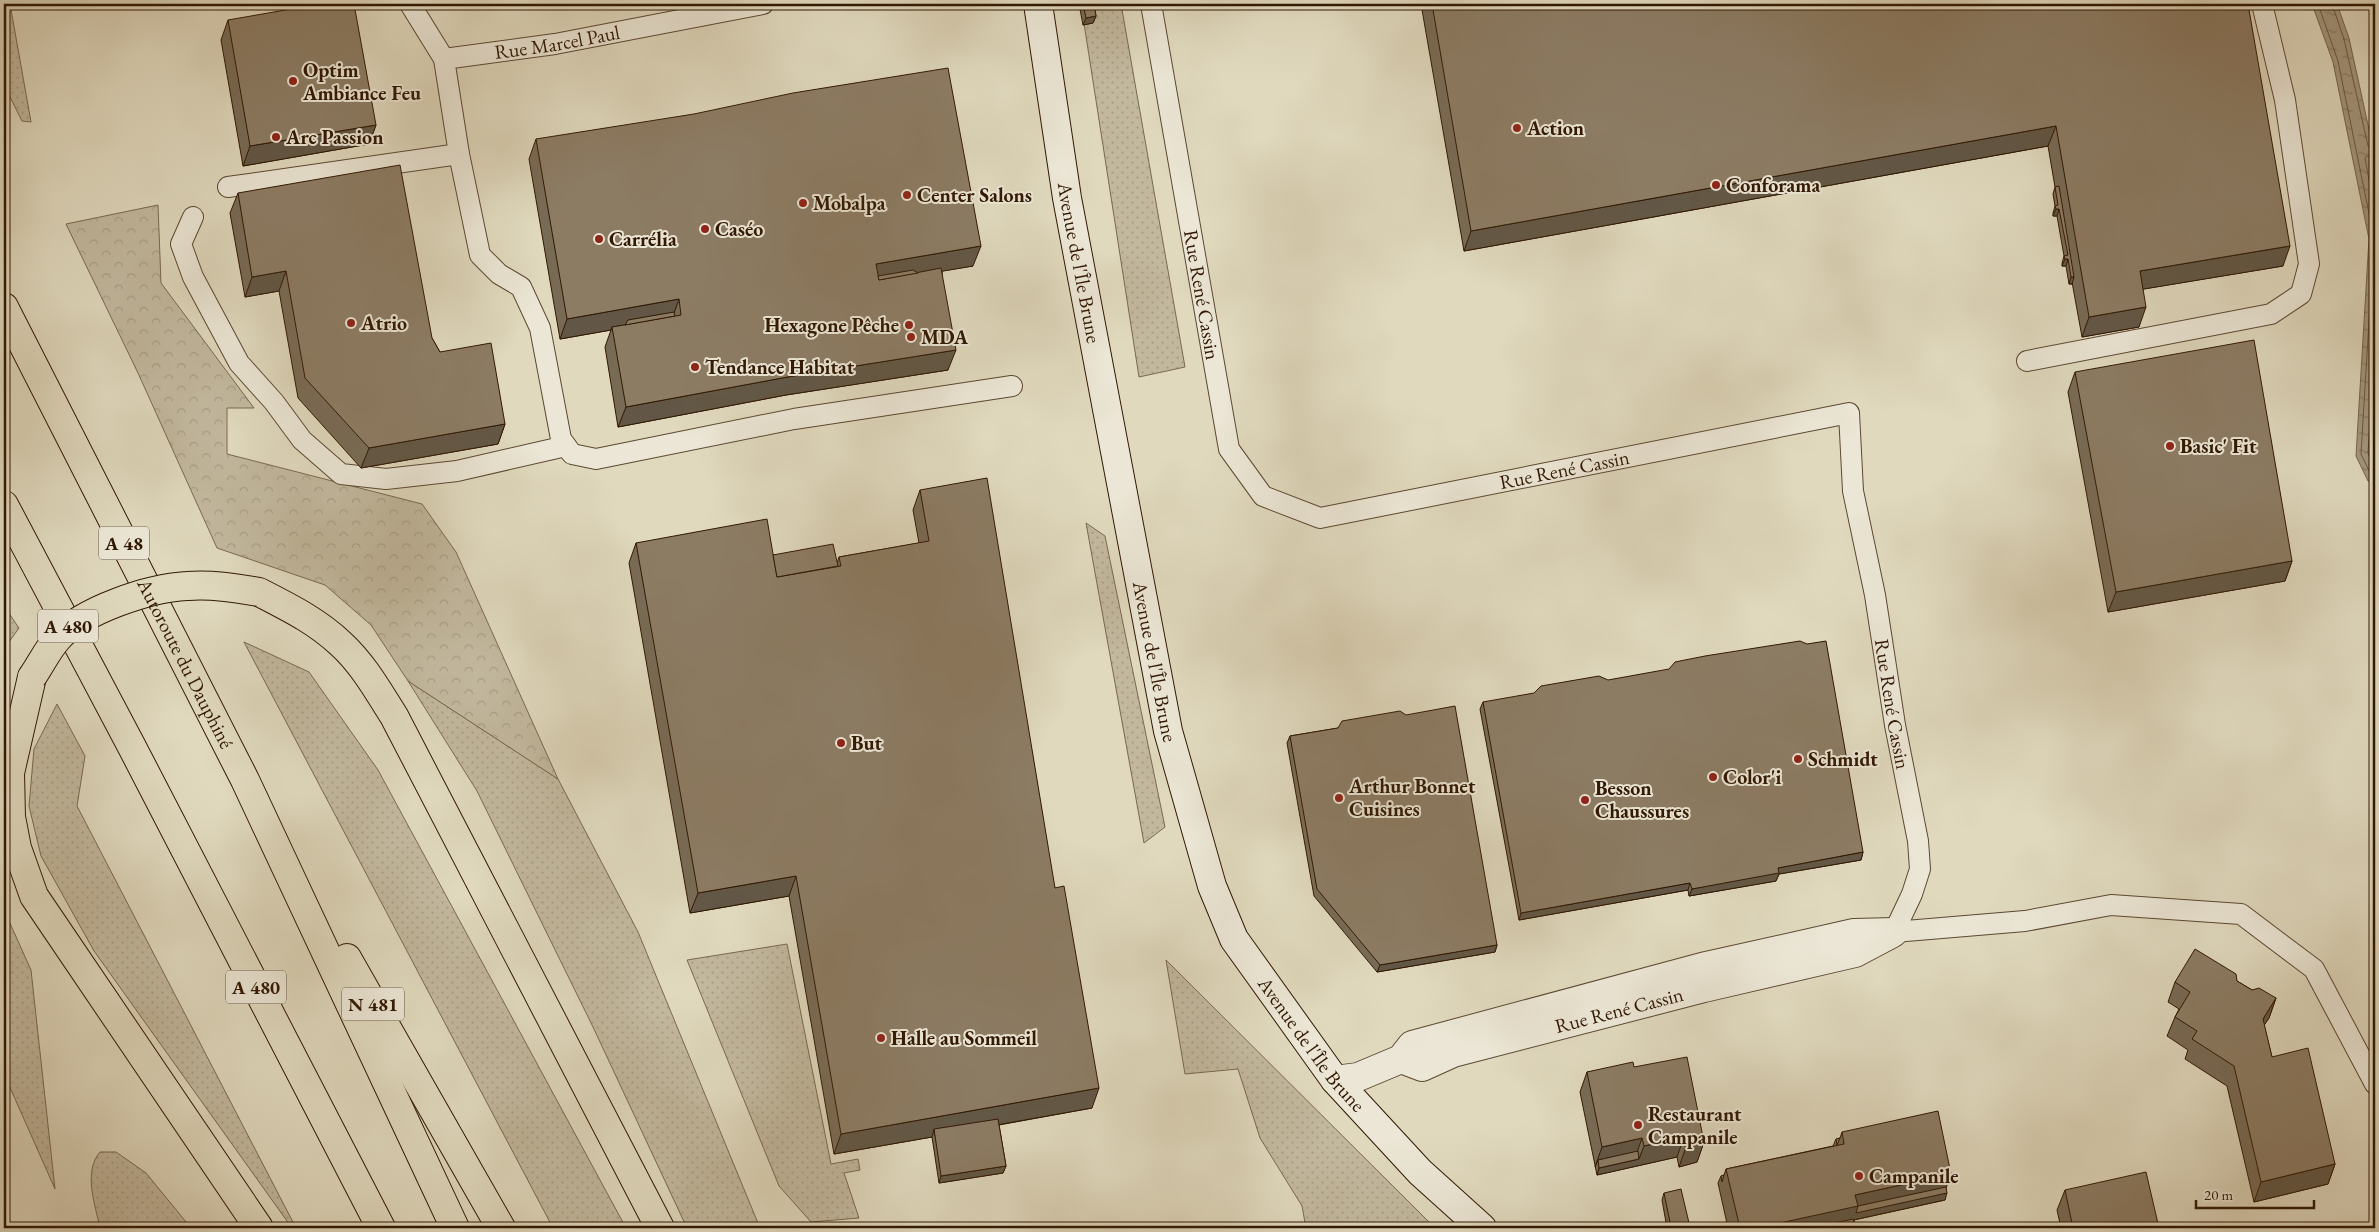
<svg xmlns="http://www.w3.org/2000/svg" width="2379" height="1232" viewBox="0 0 2379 1232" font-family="'EB Garamond',serif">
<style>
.grass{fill:url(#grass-dots);stroke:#7a6850}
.forest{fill:url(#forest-crowns);stroke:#7a6850}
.water{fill:url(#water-ripples);stroke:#76644d}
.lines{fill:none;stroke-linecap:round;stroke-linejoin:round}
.shore{stroke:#6a5840;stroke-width:1}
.lane-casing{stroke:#5d4832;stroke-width:22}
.street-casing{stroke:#5d4832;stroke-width:30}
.secondary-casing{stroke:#311803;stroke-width:30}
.highway-casing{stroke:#311803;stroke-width:30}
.lane{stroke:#ebe6d5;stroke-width:20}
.street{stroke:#ebe6d5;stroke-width:28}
.secondary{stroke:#ebe6d5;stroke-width:28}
.highway{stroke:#e0d9be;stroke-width:28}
.highway-bridge-casing{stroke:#311803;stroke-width:30;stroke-linecap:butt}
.highway-bridge{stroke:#e0d9be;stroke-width:28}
.wall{fill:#786b56;stroke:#311803}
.shaded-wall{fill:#625746;stroke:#311803}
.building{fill:#8c7c64;stroke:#311803}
.poi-dot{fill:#8f2418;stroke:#ebe6d5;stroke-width:2}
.labels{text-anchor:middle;stroke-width:4;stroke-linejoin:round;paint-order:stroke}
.shield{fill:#ebe6d5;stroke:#695642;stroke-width:1}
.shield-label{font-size:19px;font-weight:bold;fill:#311803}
.street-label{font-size:20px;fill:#311803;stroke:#ebe6d5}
.poi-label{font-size:20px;font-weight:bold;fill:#311803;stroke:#ebe6d5;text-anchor:start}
</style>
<defs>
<pattern id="grass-dots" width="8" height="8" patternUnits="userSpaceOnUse" patternTransform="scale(1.25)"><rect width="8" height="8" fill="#c2b89e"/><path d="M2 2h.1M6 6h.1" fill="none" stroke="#a79d86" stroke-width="1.8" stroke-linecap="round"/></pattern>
<pattern id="forest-crowns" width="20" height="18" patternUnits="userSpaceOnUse" patternTransform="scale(1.25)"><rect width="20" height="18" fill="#c2b89e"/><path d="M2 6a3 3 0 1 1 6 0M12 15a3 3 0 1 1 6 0" fill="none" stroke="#a79d86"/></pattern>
<pattern id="water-ripples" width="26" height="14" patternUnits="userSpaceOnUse" patternTransform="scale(1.25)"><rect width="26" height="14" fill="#a4977e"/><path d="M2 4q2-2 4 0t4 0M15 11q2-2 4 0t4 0" fill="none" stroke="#867a65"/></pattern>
</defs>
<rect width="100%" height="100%" fill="#e0d9be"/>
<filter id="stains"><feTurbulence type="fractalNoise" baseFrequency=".004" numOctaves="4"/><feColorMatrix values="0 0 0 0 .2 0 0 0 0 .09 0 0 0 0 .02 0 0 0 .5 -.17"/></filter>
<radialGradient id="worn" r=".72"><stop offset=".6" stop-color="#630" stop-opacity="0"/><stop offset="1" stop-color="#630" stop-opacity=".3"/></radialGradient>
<g class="grass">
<polygon points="4,4 10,4 31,122 22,121 4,85"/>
<polygon points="1081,4 1121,4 1185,367 1139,377"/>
<polygon points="1086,523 1105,536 1165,827 1144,843"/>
<polygon points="4,606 19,628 4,649"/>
<polygon points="244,642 309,672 378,770 626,1228 553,1228"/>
<polygon points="408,681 558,779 638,932 760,1228 687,1228 593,1027 477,791"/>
<polygon points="57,704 85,756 77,806 296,1228 292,1228 94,951 41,856 29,806 34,749"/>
<polygon points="4,910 31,970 55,1189 4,1074"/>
<polygon points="787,944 831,1164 858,1159 860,1170 844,1173 859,1218 811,1222 779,1186 687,960"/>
<polygon points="1166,960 1431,1224 1436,1228 1306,1228 1302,1206 1260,1138 1238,1069 1185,1074"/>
<path d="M100,1152H116L146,1173L191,1228H100C95,1204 83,1172 100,1152Z"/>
</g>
<polygon class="forest" points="158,205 161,283 254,408 227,408 227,454 422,504 456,552 558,779 408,681 371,625 325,585 217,548 138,373 66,224"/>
<polygon class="water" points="2312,4 2337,4 2349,38 2375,157 2375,485 2368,481 2356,456 2369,239 2333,62"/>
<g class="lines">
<g class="shore">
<polyline points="2318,4 2338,61 2374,238 2361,454 2372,477 2375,479"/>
<polyline points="2332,4 2344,39 2368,146 2375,151"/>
<polyline points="2375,157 2367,156 2365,158 2375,213"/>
<polyline points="2375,341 2368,453 2375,470"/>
</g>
<defs>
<g id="lane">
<path id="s1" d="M410,4L444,59L555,44L763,4"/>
<path id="s2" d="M1151,4L1229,449L1263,496L1320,518L1849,413L1853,491L1875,595L1895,725L1918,841L1920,869L1912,894L1894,932L2025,921L2111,905L2241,914L2314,969L2375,1084"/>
<polyline points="444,59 459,154 480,255 499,274 521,287 540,328 561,439 572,454 596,459 794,419 1012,386"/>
<polyline points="228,187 459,154"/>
<polyline points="193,217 181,244 193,277 239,363 274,402 302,440 341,474 386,479 457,471 566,446"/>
<polyline points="2027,361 2271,314 2301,294 2309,264 2285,100 2262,4"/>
</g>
<g id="street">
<path id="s3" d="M1401,1059L1422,1067L1453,1053L1704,988L1855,953L1891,934"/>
<polyline points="1335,1080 1358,1077 1401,1059 1412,1045 1702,967 1854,933 1894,932"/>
</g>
<g id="secondary">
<path id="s4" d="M1038,4L1067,198L1168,731L1212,886L1234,939L1335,1080L1420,1172L1482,1228"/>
</g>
<g id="highway">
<path id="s5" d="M4,307L245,780L455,1228"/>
<polyline points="4,505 132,747 381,1228"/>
<path d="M259,592C288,607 317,621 341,644C363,664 378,691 394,716L660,1228"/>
<polyline points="32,677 10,773 11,817 17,848 34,896 259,1228"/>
<polyline points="347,958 501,1228"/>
</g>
</defs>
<use href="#lane" class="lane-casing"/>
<use href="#street" class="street-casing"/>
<use href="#secondary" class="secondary-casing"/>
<use href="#highway" class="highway-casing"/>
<use href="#lane" class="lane"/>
<use href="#street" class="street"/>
<use href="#secondary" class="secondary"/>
<use href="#highway" class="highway"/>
<defs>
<path id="highway-bridge" d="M32,677C41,664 48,649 58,638C83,610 149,588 187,586C211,584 235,588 259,592"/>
</defs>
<use href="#highway-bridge" class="highway-bridge-casing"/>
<use href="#highway-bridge" class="highway-bridge"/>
</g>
<g class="wall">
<polygon points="1079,4 1094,4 1096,16 1093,23 1083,25"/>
<polygon points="1421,4 2248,4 2283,266 2143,289 2139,327 2082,337 2072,282 2072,284 2069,284 2066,266 2062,266 2062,263 2064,256 2057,216 2053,216 2053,213 2055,206 2053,194 2055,187 2048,146 1464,251"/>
<polygon points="228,20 376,125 369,144 243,166 221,40"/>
<polygon points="536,139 973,266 942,271 948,370 786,395 618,427 605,347 611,330 560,339 529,159"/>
<polygon points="238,193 432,338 440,352 505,424 498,444 361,468 298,398 279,291 245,297 230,213"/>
<polygon points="2075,372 2292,561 2285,581 2108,612 2068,392"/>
<polygon points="920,490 1055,888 1092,1108 999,1125 1006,1166 1003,1173 939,1183 932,1137 834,1154 789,896 690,913 629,563 636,543 773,555 837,563 839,557 919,543 913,510"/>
<polygon points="1483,702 1863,852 1861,860 1779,874 1776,881 1689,896 1688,890 1519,920 1480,709"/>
<polygon points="1338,728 1497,945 1495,952 1377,972 1314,896 1287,743 1290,736"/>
<polygon points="2237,981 2252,990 2276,998 2269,1018 2264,1025 2272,1057 2335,1164 2328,1184 2254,1202 2227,1086 2185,1059 2188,1050 2167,1036 2175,1017 2179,1009 2168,1002 2175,982"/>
<polygon points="1634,1067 1704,1142 1697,1162 1679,1167 1677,1157 1597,1175 1580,1092 1587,1072"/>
<polygon points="1842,1132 1946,1187 1945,1200 1854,1220 1855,1225 1853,1228 1728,1228 1718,1183 1721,1176 1724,1175 1726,1169 1833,1146 1836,1139 1840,1138"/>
<polygon points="2065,1190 2159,1228 2061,1228 2057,1210"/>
<polygon points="1664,1193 1687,1228 1667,1228 1662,1200"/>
</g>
<g class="shaded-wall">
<polygon points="156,4 166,4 155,6"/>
<polygon points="1096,16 1093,23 1083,25 1086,18"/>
<polygon points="376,125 369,144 243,166 250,146"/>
<polygon points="2056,126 2048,146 1464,251 1471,231"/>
<polygon points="2056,209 2059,209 2057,216 2053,216"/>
<polygon points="981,246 973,266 872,283 876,264"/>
<polygon points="2290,246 2283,266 2132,291 2140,271"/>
<polygon points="2065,259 2068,259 2066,266 2062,266"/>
<polygon points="286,271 279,291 245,297 252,277"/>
<polygon points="2071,277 2074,277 2072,284 2069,284"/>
<polygon points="679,299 672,319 612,327 611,330 560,339 567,319"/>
<polygon points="2146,307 2139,327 2082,337 2089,317"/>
<polygon points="956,350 948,370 786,395 618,427 626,407 793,376"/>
<polygon points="505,424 498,444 361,468 369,448"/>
<polygon points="2292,561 2285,581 2108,612 2116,592"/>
<polygon points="1863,852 1861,860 1779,874 1776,881 1689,896 1692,889 1778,868"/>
<polygon points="796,876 789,896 690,913 698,893"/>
<polygon points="1690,883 1688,890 1519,920 1521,913"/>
<polygon points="1497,945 1495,952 1377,972 1380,965"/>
<polygon points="2276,998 2269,1018 2255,1039 2263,1019"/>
<polygon points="1099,1088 1092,1108 935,1136 934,1129 932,1137 834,1154 841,1134"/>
<polygon points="1684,1137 1677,1157 1597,1175 1599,1168 1639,1159 1644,1146"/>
<polygon points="1642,1138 1635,1158 1598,1160 1595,1167 1602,1147"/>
<polygon points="1704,1142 1697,1162 1679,1167 1686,1147"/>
<polygon points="2335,1164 2328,1184 2254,1202 2261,1182"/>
<polygon points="1006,1166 1003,1173 939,1183 941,1176"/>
<polygon points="1951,1174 1944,1194 1947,1193 1945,1200 1853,1220 1855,1225 1853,1228 1757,1228 1855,1195"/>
<polygon points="1689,1223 1687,1228 1671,1228 1671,1227"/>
</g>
<g class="building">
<polygon points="320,4 354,4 376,125 250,146 228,20"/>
<polygon points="1083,4 1094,4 1096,16 1086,18"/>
<polygon points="1432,4 2248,4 2290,246 2140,271 2146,307 2089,317 2056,126 1471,231"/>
<polygon points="948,68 981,246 876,264 879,280 941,268 956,350 793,376 626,407 612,327 681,315 679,299 567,319 536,139 694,114 793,93"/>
<polygon points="400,165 432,338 440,352 491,343 505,424 369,448 305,378 286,271 252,277 238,193"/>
<polygon points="2059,186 2074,277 2071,277 2068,259 2065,259 2064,256 2068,255 2059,209 2056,209 2055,206 2058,205 2055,187"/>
<polygon points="913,270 918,273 879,280 878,276"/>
<polygon points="674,312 675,316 625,325 628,320"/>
<polygon points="2254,340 2292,561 2116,592 2075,372"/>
<polygon points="987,478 1055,888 1064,886 1099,1088 841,1134 796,876 698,893 636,543 767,519 777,577 841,566 839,557 929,541 920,490"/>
<polygon points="833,544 838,566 777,577 773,555"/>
<polygon points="1800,641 1807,644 1826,641 1863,852 1778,868 1779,873 1692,889 1690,883 1521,913 1483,702 1534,693 1541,686 1599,676 1608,680 1669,669 1675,662 1705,656"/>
<polygon points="1455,706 1497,945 1380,965 1317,889 1290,736 1338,728 1342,721 1400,711 1406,715"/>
<polygon points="2195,949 2236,974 2237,981 2252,990 2259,988 2276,998 2263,1019 2272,1057 2308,1048 2335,1164 2261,1182 2234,1066 2192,1039 2197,1031 2175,1017 2190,992 2175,982"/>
<polygon points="1687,1057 1704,1142 1686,1147 1684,1137 1644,1146 1642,1138 1602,1147 1587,1072 1633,1062 1634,1067"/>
<polygon points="1938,1111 1951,1174 1855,1195 1858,1206 1757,1228 1740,1228 1726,1169 1844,1144 1842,1132"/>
<polygon points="998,1119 1006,1166 941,1176 934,1129"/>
<polygon points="1840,1138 1837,1145 1836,1139"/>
<polygon points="1638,1151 1639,1159 1599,1168 1598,1160"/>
<polygon points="2146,1172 2159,1228 2073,1228 2065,1190"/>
<polygon points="1724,1175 1722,1182 1721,1176"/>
<polygon points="1946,1187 1947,1193 1856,1213 1858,1206"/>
<polygon points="1681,1189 1689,1223 1671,1227 1664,1193"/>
<polygon points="1853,1219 1855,1225 1840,1228 1812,1228"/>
</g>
<g class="poi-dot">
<circle cx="293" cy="81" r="5"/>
<circle cx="1517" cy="128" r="5"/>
<circle cx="276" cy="137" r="5"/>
<circle cx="1716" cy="185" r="5"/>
<circle cx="907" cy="195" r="5"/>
<circle cx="803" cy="203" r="5"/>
<circle cx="705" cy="229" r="5"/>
<circle cx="599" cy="239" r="5"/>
<circle cx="351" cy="323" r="5"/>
<circle cx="909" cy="325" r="5"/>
<circle cx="911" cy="337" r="5"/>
<circle cx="695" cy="367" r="5"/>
<circle cx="2170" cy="446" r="5"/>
<circle cx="841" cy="743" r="5"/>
<circle cx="1798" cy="759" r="5"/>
<circle cx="1713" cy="777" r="5"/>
<circle cx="1339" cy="798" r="5"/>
<circle cx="1585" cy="800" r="5"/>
<circle cx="881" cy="1038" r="5"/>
<circle cx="1638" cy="1125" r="5"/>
<circle cx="1859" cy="1176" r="5"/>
</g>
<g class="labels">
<g class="shield">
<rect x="99" y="526.5" width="50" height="33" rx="4"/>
<rect x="38" y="609.5" width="60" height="33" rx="4"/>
<rect x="226" y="970.5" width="60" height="33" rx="4"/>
<rect x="342" y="987.5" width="62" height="33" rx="4"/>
</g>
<g class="shield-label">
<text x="124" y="550">A 48</text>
<text x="68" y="633">A 480</text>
<text x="256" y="994">A 480</text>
<text x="373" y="1011">N 481</text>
</g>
<g class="street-label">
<text dy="7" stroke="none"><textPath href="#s1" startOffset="179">Rue Marcel Paul</textPath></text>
<text dy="7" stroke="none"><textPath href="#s4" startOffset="262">Avenue de l'Île Brune</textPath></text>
<text dy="7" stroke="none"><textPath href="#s2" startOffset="295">Rue René Cassin</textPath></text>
<text dy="7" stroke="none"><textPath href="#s2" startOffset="820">Rue René Cassin</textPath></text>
<text dy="7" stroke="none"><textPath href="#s4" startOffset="668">Avenue de l'Île Brune</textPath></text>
<text dy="7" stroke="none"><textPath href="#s5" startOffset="400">Autoroute du Dauphiné</textPath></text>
<text dy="7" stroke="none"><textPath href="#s2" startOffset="1405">Rue René Cassin</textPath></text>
<text dy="7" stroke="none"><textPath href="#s3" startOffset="228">Rue René Cassin</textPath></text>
<text dy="7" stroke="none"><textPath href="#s4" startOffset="1088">Avenue de l'Île Brune</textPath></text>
</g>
<g class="poi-label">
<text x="303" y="77">Optim<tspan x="303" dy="23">Ambiance Feu</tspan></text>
<text x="1527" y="135">Action</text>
<text x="286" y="144">Arc Passion</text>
<text x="1726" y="192">Conforama</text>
<text x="917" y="202">Center Salons</text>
<text x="813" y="210">Mobalpa</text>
<text x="715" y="236">Caséo</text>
<text x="609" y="246">Carrélia</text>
<text x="361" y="330">Atrio</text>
<text x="899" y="332" text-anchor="end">Hexagone Pêche</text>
<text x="921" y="344">MDA</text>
<text x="705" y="374">Tendance Habitat</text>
<text x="2180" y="453">Basic' Fit</text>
<text x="851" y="750">But</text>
<text x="1808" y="766">Schmidt</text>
<text x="1723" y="784">Color'i</text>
<text x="1349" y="793">Arthur Bonnet<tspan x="1349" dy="23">Cuisines</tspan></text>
<text x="1595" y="795">Besson<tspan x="1595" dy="23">Chaussures</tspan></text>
<text x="891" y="1045">Halle au Sommeil</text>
<text x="1648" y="1121">Restaurant<tspan x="1648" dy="23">Campanile</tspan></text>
<text x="1869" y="1183">Campanile</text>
</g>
</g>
<rect width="2379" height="1232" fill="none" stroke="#e0d9be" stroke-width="20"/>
<rect x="5" y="5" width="2369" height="1222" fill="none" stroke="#311803" stroke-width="2.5"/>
<rect x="10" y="10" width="2359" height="1212" fill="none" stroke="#311803"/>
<path d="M2196 1200v8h118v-8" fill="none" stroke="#311803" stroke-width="2.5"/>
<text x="2204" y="1200" font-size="15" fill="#311803" stroke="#ebe6d5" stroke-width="4" paint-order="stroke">20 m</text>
<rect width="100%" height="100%" filter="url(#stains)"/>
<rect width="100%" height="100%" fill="url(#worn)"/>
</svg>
